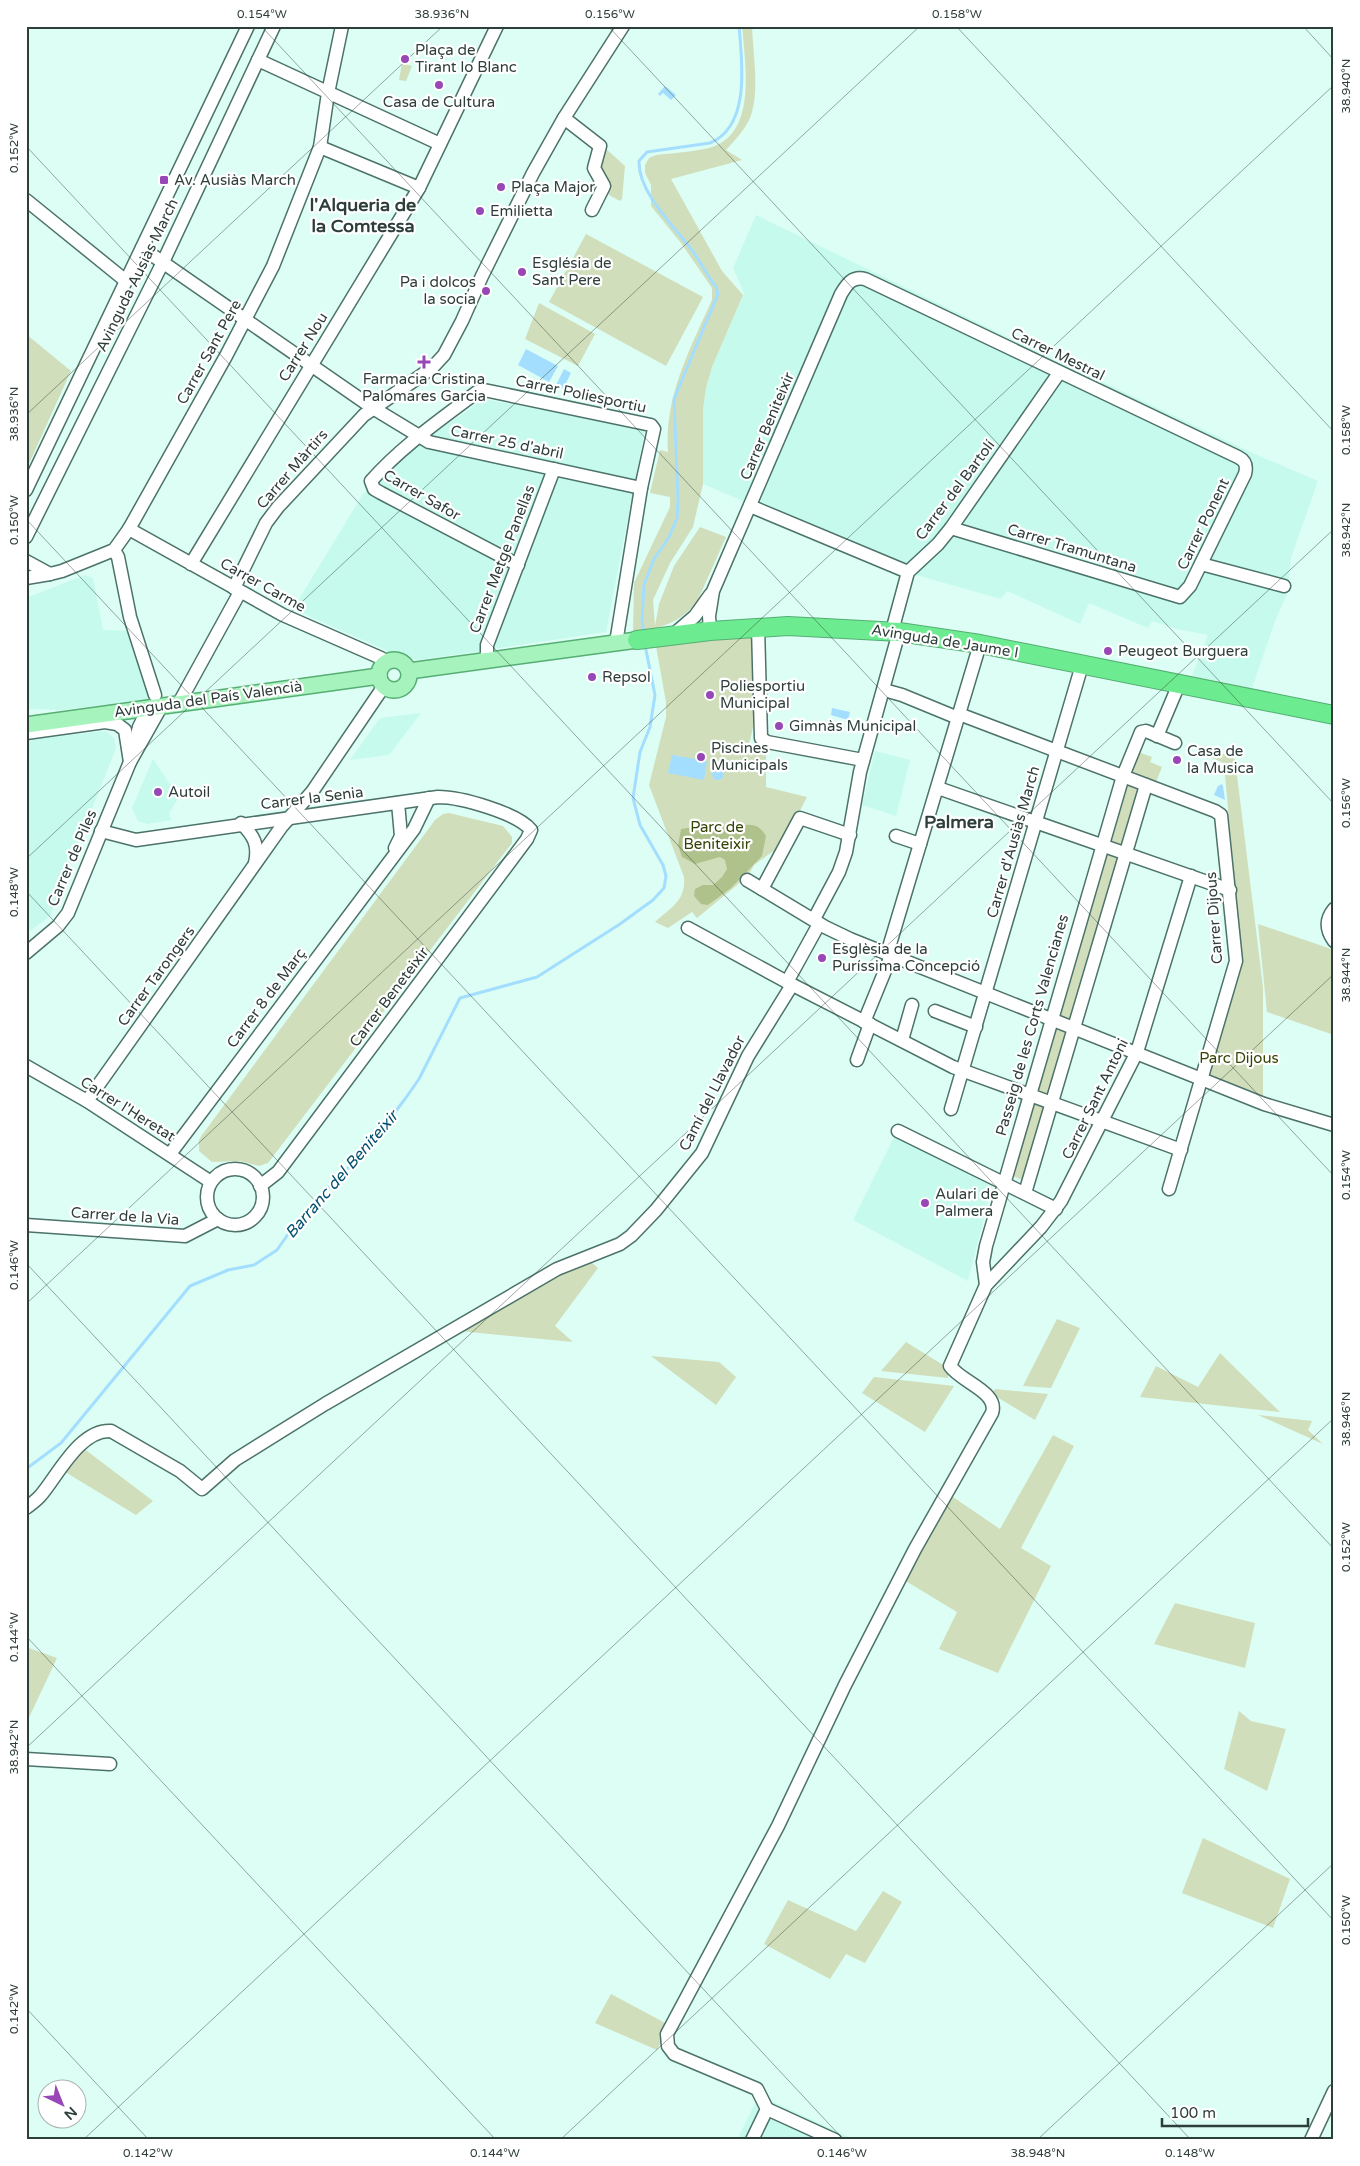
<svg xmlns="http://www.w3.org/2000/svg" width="1360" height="2166" viewBox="0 0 1360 2166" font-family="'Varela Round',sans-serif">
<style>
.built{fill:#c6faed}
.green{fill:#d1debb}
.forest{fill:#b0c28c}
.water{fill:#a3deff}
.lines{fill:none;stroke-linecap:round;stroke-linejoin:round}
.stream{stroke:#a3deff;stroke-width:3}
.minor-casing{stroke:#4c7269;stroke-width:15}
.major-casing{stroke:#56ae73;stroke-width:18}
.highway-casing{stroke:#56ae73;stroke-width:20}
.minor{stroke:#fff;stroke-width:12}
.major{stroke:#a7f3bd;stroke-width:15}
.highway{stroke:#6ceb91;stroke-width:18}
.ticks{fill:none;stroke:#2e3e3a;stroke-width:1;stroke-opacity:0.45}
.poi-dot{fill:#9847b6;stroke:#fff;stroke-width:2}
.labels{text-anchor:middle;stroke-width:4.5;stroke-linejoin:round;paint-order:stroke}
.poi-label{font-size:15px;fill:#2e3e3a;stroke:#fff;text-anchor:start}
.street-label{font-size:15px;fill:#2e3e3a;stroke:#fff}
.park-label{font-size:15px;fill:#344304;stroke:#fff}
.water-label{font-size:16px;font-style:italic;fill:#005170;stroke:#fff}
.quarter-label{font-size:18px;font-weight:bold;fill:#2e3e3a;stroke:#fff}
.neatline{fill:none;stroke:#2e3e3a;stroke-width:2}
.ticks-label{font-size:12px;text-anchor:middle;fill:#2e3e3a}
</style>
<rect width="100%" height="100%" fill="#dcfef5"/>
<g class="built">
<polygon points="756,215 1028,347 1257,455 1318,481 1291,558 1288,592 1275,621 1252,688 1192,676 1208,635 1177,629 1152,621 1148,628 1089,603 1080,624 1007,591 1001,599 916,575 703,484 703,410 706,388 712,367 744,293 733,268"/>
<polygon points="484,399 645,429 606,632 420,660 401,657 293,609 363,494 420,443"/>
<polygon points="85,575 93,578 103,630 129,631 150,699 62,710 26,709 26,598"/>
<polygon points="421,713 389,755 350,760 380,718"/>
<polygon points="106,731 114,738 116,748 50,916 26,934 26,740"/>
<polygon points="875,751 910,760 896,816 862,805"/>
<polygon points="153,759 174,790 181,794 169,813 171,820 148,824 138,821 132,808"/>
<polygon points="895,1135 992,1186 968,1281 853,1220"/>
<polygon points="759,2095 855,2140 737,2140"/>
</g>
<g class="green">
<path d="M742,26H752C753,53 759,86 752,112C748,127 736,139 726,150L742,160L671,179L722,271L743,295L712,367L706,388L703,410V484L693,527L670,563L653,600L655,626L659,604L674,566L700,527L726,537L697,602C679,623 660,629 633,632L634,583L670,507V497L650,493L660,450L668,452C664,397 690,349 712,300V288L681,243L651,206V185L645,173V165L649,158L656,155C673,153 692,152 709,148C758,135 745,64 742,26Z"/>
<polygon points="402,63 412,66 406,81 399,80"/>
<polygon points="605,148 625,166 622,199 620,201 609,195 597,167"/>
<polygon points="586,234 703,297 666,366 549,302"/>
<polygon points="539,303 595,334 578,366 525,339"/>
<polygon points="26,334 71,371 27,468 26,467"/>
<path d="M751,636C757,671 759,710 749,744L766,748V787L807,797L777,855L772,852L754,865L748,876L697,918L692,912L668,928L655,922C671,907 686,901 684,877L649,785L666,717V702L656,646Z"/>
<polygon points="1205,746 1235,759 1263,987 1263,1098 1208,1075 1240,973 1241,958 1224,763 1202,754"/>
<polygon points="1138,752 1152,757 1150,762 1162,767 1156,782 1130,771"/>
<polygon points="1126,781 1142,787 1123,847 1107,842"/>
<polygon points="449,813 503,826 512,837 512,843 268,1163 259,1166 240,1161 212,1162 199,1151 199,1140 202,1135 435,820 443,814"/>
<polygon points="1105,852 1121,858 1072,1020 1056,1015"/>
<polygon points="1258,924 1334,950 1334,1035 1267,1012"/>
<polygon points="1053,1025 1069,1031 1050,1096 1033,1091"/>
<polygon points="1032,1101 1047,1107 1024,1181 1011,1175"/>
<polygon points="591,1262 598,1268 555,1326 573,1342 459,1331 558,1273"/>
<polygon points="1057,1319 1080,1328 1051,1388 1023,1386"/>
<polygon points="906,1342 948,1368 948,1378 881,1371"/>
<polygon points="1220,1353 1280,1412 1140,1397 1156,1366 1198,1387"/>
<polygon points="651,1356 719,1362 736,1377 716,1405"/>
<polygon points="874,1377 954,1386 925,1432 862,1393"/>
<polygon points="995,1389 1048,1394 1035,1420 992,1394"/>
<polygon points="1258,1415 1312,1421 1308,1430 1323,1444"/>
<polygon points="1053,1435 1074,1446 1021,1548 1051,1566 998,1673 939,1649 957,1612 904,1580 950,1495 1000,1529"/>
<polygon points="83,1448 153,1501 136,1515 62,1470"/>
<polygon points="1175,1603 1255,1623 1245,1668 1154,1644"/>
<polygon points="26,1647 57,1658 26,1724"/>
<polygon points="1239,1711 1251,1721 1286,1729 1267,1791 1224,1769"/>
<polygon points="1203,1838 1290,1879 1273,1928 1182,1893"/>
<polygon points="883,1891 902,1902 865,1963 846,1954 830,1979 764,1944 788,1900 856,1931"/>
<polygon points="611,1994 669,2025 657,2050 595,2023"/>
</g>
<path class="forest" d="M713,824L726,826L735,833L742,831L746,825C756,824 761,828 766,836L762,856L731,888L708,905L701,904L694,896L695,889L703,885H713L722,877L727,869L725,860L720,857L695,864L682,857L678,845L681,829Z"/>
<g class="water">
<polygon points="665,86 676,95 671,100 663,93 660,96 658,94"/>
<polygon points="526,349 558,366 549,382 518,365"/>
<polygon points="564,369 571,373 563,389 556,385"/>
<polygon points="832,708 850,712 848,720 831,715"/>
<polygon points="672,755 707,761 704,780 668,773"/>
<circle cx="718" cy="774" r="6"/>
<polygon points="1222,784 1223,786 1225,800 1214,795 1218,786"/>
</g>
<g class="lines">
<g class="stream">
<path d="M644,634L642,620L644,585L654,559L669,537L677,518L678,499L674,399L718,294L716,287C707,275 700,261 691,249C673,225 638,192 639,161L647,152L710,143C751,126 742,62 739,26"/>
<polyline points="26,1469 61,1443 190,1286 228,1270 254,1265 277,1250 298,1220 369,1146 405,1099 419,1079 460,998 537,977 620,924 653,900 664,888 666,876 663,865 640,825 633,798 640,752 650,727 655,695 645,645"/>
</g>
<defs>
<g id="minor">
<polyline points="258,60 440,144"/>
<polyline points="564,118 600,146 594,168 604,186 592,210"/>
<polyline points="320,147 419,188"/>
<polyline points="26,200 126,281"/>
<polyline points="142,248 373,408 429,442 641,488"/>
<polyline points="26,490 248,26"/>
<polyline points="750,506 908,572"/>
<polyline points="129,529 283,615 381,658 385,662"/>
<polyline points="26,537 163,262 274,26"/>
<polyline points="114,550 118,557 130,617 155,695"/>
<polyline points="26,561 50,574 26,578"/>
<polyline points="191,564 419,188 497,26"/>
<polyline points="1201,564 1284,586"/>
<path d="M518,565L381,493L374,489L371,481C402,446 440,420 477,392L484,390L651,425L654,429L641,488L616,643"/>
<polyline points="50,574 62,571 114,550 129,529 226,356 273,266 320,147 328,93 342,26"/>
<polyline points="234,588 266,523 278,507 364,415 432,368 444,355 462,321 482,276 533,173 564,118 623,26"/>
<polyline points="758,627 761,738 767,742 863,760"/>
<path d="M710,631L709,616L713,591L841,294C847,284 852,276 865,279L1238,457C1246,461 1247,466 1245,474L1190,586L1180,597L951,528"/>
<polyline points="892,631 908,572 938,544 951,528 1059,373"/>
<polyline points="673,635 695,616 710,595"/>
<polyline points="487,661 487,645 554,469"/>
<polyline points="884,690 902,695 958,718"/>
<polyline points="179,703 240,592"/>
<polyline points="959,714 1215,811 1221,815 1236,961 1169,1189"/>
<polyline points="26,733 105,722 117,724 125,730 130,762"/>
<polyline points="1157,736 1179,684"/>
<polyline points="133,749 139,727 149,707"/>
<polyline points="938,788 1230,890"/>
<path d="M241,823C254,836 259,845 255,863"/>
<path d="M101,831L136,840L438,797C461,797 517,813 531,830L527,839L278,1172L260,1186"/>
<polyline points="896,836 920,844"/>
<polyline points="395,848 401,836 398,803"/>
<polyline points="747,880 825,927 850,939 1264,1104 1334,1125"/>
<polyline points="762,889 800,818 850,835"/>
<path d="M1334,909C1325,920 1326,930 1334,941"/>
<polyline points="814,919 839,872 846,852 860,772 899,632"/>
<polyline points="688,928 787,982 953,1067 1181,1150"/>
<polyline points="26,953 58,926 68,913 130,762 162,705"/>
<polyline points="887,954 980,644"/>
<polyline points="787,982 819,924"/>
<polyline points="935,1011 976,1027"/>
<polyline points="864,1022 891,956"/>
<polyline points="902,1040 912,1005"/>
<polyline points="857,1060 870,1024"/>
<polyline points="26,1066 87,1101 211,1182"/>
<polyline points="87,1101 282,826 312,792 384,686"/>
<polyline points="951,1109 1082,665"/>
<polyline points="898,1131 1056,1209"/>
<polyline points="170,1154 414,829 429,798"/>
<circle cx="235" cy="1197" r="28"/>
<polyline points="1025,1193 1146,785"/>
<polyline points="26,1225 185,1236 218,1219"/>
<polyline points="986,1285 983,1262 986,1246 1123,776 1141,732 1146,731 1175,743"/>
<path d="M26,1508C31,1504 37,1500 41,1495C58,1475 80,1429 111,1431L180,1471L202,1489L235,1460L325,1404L557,1269L620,1244L631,1236L656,1210L702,1153L748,1056L792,985"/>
<polyline points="26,1759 110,1764"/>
<path d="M767,2109L757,2089L674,2054L668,2046L667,2034L778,1826L845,1685L915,1549L992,1413C999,1392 961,1382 950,1366L986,1285L1041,1227L1061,1201L1137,1052L1191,876"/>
<polyline points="767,2109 835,2140"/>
<polyline points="752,2140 767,2109"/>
<polyline points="1311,2140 1334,2091"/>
</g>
<g id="major">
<circle cx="394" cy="675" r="15"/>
<polyline points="409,671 637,640"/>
<polyline points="26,725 379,676"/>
</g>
<polyline id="highway" points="637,640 710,631 788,626 899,632 980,644 1334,715"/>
</defs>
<use href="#minor" class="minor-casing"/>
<use href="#major" class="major-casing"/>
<use href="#highway" class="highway-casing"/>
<use href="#minor" class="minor"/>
<use href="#major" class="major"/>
<use href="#highway" class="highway"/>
</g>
<path class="ticks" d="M261,26L1334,1176M608,26L1334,804M956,26L1334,432M1303,26L1334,60M26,146L1334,1549M26,415L443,26M26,519L1334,1921M26,859L920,26M26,891L1191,2140M26,1263L844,2140M26,1304L1334,85M26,1636L496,2140M26,1748L1334,529M26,2008L149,2140M83,2140L1334,974M560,2140L1334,1418M1037,2140L1334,1863"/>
<g class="poi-dot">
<circle cx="405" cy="59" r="5"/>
<circle cx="439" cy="85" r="5"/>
<rect x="159" y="175" width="10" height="10" rx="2.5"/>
<circle cx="501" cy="187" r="5"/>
<circle cx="480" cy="211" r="5"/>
<circle cx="522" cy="272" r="5"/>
<circle cx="486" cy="291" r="5"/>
<path d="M421.5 354.5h5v5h5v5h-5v5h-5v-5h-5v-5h5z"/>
<circle cx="1108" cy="651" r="5"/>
<circle cx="592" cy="677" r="5"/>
<circle cx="710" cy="695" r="5"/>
<circle cx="779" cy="726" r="5"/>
<circle cx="701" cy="757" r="5"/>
<circle cx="1177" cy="760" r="5"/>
<circle cx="158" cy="792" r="5"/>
<circle cx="822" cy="958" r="5"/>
<circle cx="925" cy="1203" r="5"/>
</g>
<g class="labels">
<g class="poi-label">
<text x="415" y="55">Plaça de<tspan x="415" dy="17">Tirant lo Blanc</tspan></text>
<text x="439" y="107" text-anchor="middle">Casa de Cultura</text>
<text x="174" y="185">Av. Ausiàs March</text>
<text x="511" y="192">Plaça Major</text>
<text x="490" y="216">Emilietta</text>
<text x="532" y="268">Església de<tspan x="532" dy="17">Sant Pere</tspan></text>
<text x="476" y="287" text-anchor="end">Pa i dolcos<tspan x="476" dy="17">la socia</tspan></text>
<text x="424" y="384" text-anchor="middle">Farmacia Cristina<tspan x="424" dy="17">Palomares Garcia</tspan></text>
<text x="1118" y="656">Peugeot Burguera</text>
<text x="602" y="682">Repsol</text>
<text x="720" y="691">Poliesportiu<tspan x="720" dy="17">Municipal</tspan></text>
<text x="789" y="731">Gimnàs Municipal</text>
<text x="711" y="753">Piscines<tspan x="711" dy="17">Municipals</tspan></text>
<text x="1187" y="756">Casa de<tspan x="1187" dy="17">la Musica</tspan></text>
<text x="168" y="797">Autoil</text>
<text x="832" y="954">Esglèsia de la<tspan x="832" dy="17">Puríssima Concepció</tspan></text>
<text x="935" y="1199">Aulari de<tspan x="935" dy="17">Palmera</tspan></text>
</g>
<g class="street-label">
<text transform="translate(137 275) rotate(-64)" y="5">Avinguda Ausiàs March</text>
<text transform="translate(303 347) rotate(-58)" y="5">Carrer Nou</text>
<text transform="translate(209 352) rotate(-61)" y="5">Carrer Sant Pere</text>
<text transform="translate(1058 354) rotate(26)" y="5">Carrer Mestral</text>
<text transform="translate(581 394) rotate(12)" y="5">Carrer Poliesportiu</text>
<text transform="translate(767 426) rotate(-67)" y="5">Carrer Beniteixir</text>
<text transform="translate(507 442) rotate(12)" y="5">Carrer 25 d'abril</text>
<text transform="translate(292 469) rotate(-49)" y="5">Carrer Màrtirs</text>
<text transform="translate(955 490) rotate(-53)" y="5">Carrer del Bartolí</text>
<text transform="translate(422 495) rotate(30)" y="5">Carrer Safor</text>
<text transform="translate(1203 524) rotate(-64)" y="5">Carrer Ponent</text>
<text transform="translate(1072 548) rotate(17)" y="5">Carrer Tramuntana</text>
<text transform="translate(502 559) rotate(-69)" y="5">Carrer Metge Panellas</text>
<text transform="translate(263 585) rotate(29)" y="5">Carrer Carme</text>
<text transform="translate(945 641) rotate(9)" y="5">Avinguda de Jaume I</text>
<text transform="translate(208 699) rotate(-8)" y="5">Avinguda del País Valencià</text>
<text transform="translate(312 798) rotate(-7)" y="5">Carrer la Senia</text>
<text transform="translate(1013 842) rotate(-74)" y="5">Carrer d'Ausiàs March</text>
<text transform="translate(72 858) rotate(-67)" y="5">Carrer de Piles</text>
<text transform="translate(1214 918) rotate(-94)" y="5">Carrer Dijous</text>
<text transform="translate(156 976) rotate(-54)" y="5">Carrer Tarongers</text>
<text transform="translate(389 997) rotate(-53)" y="5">Carrer Beneteixir</text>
<text transform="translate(266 998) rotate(-53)" y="5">Carrer 8 de Març</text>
<text transform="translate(1032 1025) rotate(-74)" y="5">Passeig de les Corts Valencianes</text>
<text transform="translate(712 1093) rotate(-63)" y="5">Camí del Llavador</text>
<text transform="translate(1095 1099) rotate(-64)" y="5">Carrer Sant Antoni</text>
<text transform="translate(128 1109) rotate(32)" y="5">Carrer l'Heretat</text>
<text transform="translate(125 1216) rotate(4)" y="5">Carrer de la Via</text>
</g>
<g class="park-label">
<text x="717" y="832">Parc de<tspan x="717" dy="17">Beniteixir</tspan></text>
<text x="1239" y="1063">Parc Dijous</text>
</g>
<g class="water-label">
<text transform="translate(341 1174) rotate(-49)" y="6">Barranc del Beniteixir</text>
</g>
<g class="quarter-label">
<text x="363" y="211">l'Alqueria de<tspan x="363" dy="21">la Comtessa</tspan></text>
<text x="959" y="828">Palmera</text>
</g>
</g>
<rect width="1360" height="2166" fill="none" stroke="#ffffff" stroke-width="55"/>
<g transform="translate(62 2104) rotate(137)"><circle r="24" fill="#ffffff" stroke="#abb2b0"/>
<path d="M0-4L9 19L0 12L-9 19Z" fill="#9847b6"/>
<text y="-8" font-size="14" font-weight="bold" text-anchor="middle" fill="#2e3e3a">N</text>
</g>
<path d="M1162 2118v8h146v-8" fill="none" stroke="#2e3e3a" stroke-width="2.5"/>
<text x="1170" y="2118" font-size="15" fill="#2e3e3a" stroke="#ffffff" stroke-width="4" paint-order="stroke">100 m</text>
<rect x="28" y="28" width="1304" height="2110" class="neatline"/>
<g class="ticks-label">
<text x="262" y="18">0.154°W</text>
<text x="442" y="18">38.936°N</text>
<text x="610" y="18">0.156°W</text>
<text x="957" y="18">0.158°W</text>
<text transform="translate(1346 86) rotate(-90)" y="4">38.940°N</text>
<text transform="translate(14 148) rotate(-90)" y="4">0.152°W</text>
<text transform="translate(14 414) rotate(-90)" y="4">38.936°N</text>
<text transform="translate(1346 430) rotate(-90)" y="4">0.158°W</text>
<text transform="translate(14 520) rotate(-90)" y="4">0.150°W</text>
<text transform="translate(1346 530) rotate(-90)" y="4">38.942°N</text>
<text transform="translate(1346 803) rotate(-90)" y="4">0.156°W</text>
<text transform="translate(14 892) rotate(-90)" y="4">0.148°W</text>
<text transform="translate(1346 975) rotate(-90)" y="4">38.944°N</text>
<text transform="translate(1346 1175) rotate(-90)" y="4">0.154°W</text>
<text transform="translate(14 1265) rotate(-90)" y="4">0.146°W</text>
<text transform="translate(1346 1419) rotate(-90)" y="4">38.946°N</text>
<text transform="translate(1346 1547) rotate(-90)" y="4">0.152°W</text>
<text transform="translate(14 1637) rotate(-90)" y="4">0.144°W</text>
<text transform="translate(14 1747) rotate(-90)" y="4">38.942°N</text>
<text transform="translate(1346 1920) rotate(-90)" y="4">0.150°W</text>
<text transform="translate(14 2009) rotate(-90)" y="4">0.142°W</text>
<text x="148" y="2157">0.142°W</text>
<text x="495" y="2157">0.144°W</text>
<text x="842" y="2157">0.146°W</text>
<text x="1038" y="2157">38.948°N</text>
<text x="1190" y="2157">0.148°W</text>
</g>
</svg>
